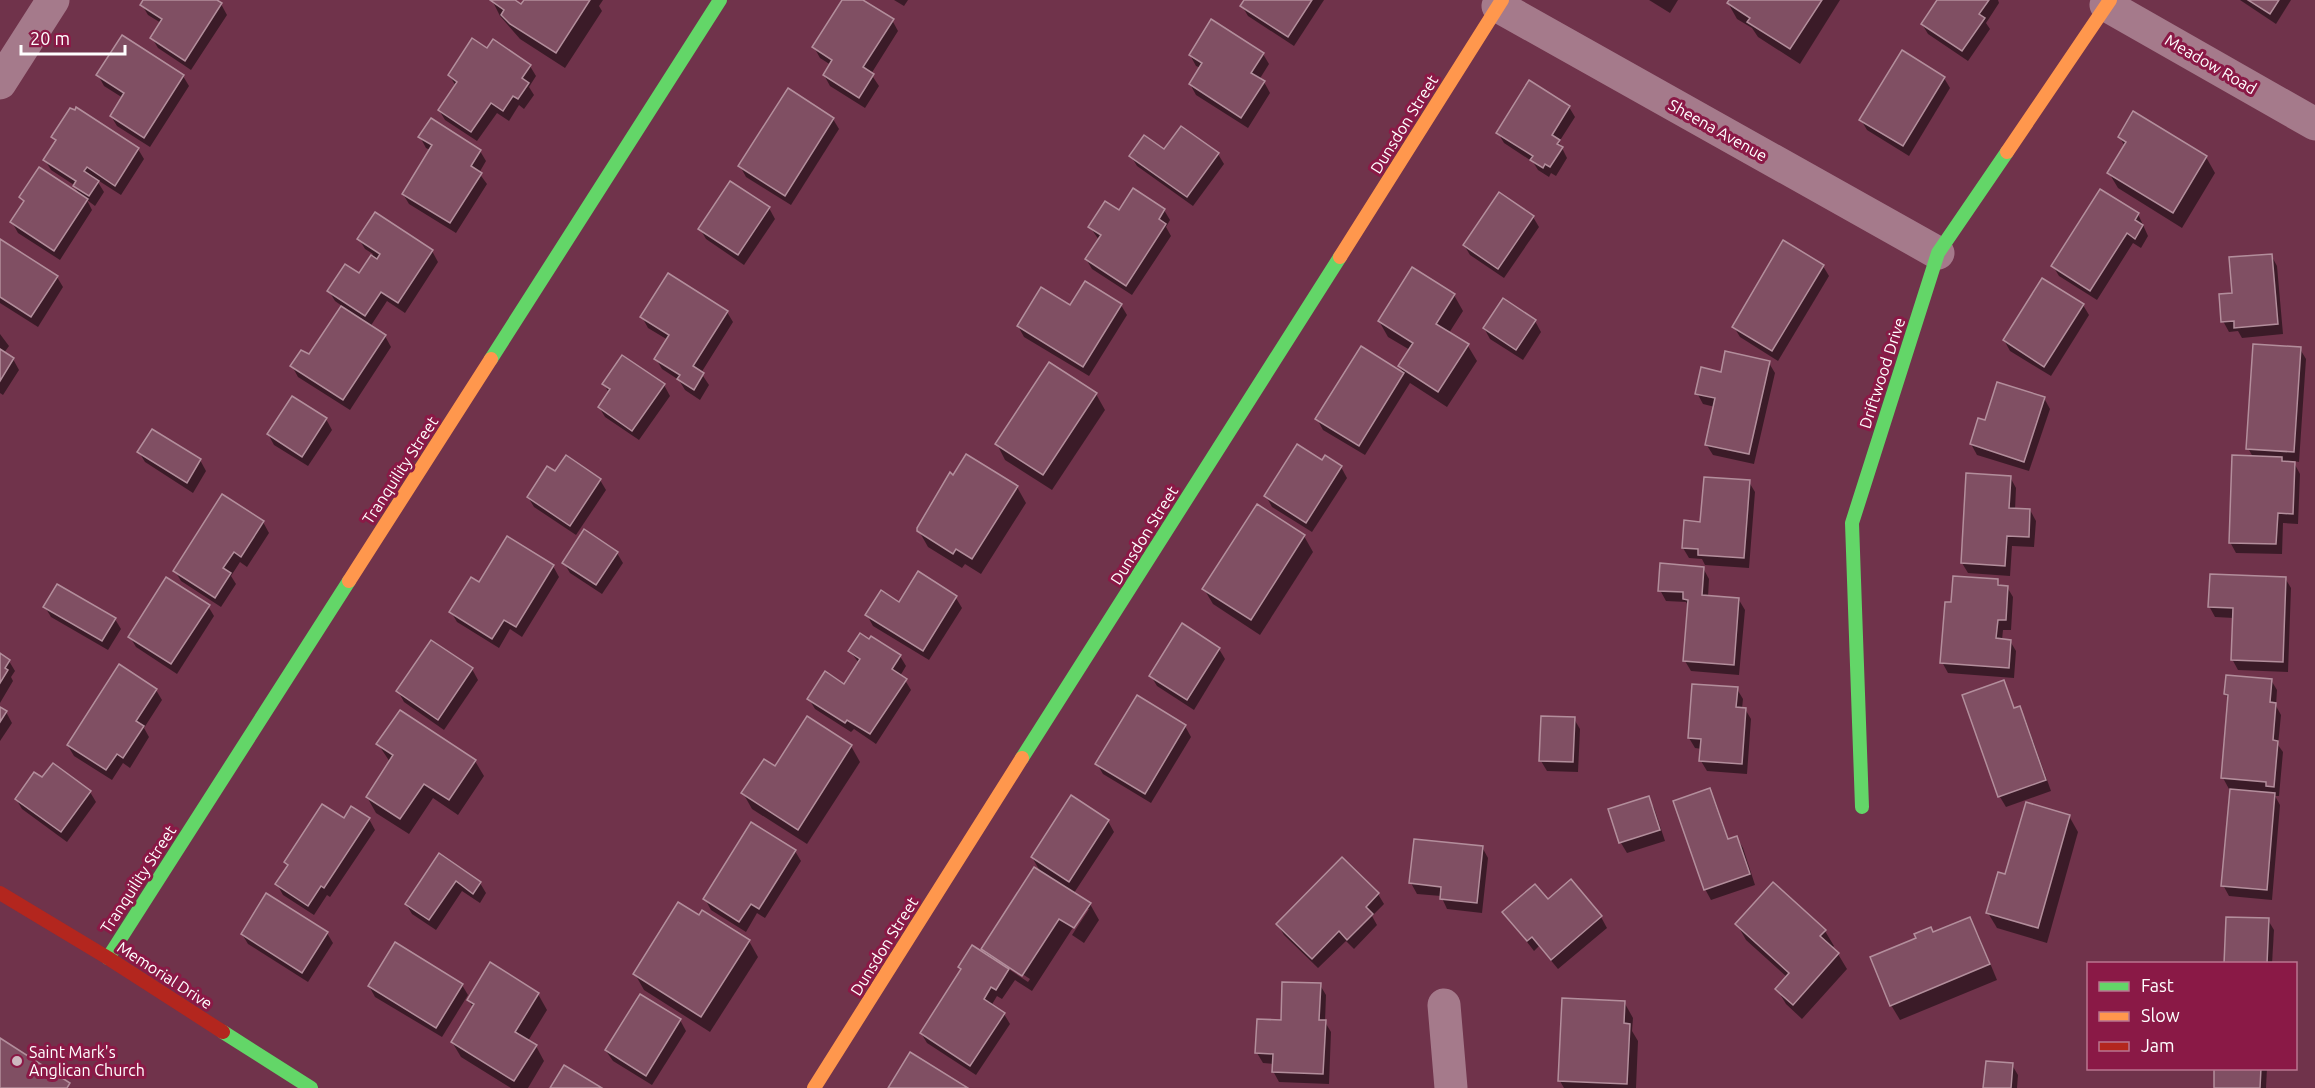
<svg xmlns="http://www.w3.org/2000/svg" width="2315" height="1088" viewBox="0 0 2315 1088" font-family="Ubuntu,sans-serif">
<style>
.shadow{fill:#0007;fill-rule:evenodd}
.building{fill:#804f63;stroke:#b38e9c;stroke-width:1.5}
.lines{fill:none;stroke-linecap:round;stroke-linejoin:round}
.street{stroke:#a57a8b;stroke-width:33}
.fast{stroke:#63d668;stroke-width:14}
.slow{stroke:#ff974d;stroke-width:14}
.jam{stroke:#b3261e;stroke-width:14}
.poi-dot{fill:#cdb8c0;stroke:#8a1946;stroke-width:2}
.labels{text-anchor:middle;stroke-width:6;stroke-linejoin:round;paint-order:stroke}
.street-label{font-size:16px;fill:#fff;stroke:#8a1946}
.poi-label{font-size:16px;fill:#fff;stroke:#8a1946;text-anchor:start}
</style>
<rect width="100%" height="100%" fill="#70334b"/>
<g class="shadow">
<polygon points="145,0 215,0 221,4 227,15 191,70 158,48 152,38 161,23 148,15 142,5"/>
<polygon points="492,0 513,0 522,6 526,0 603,0 599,6 602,11 565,68 520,39 500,16"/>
<polygon points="844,0 861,0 892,20 898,31 871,74 879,86 865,108 830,86 824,75 831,65 820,58 814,47"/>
<polygon points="894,0 908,0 904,6"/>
<polygon points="1246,0 1324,0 1294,46 1248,16 1242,6"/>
<polygon points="1649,0 1678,0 1670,13"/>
<polygon points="1730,0 1840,0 1800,64 1758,37 1752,28 1737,19 1728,3"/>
<polygon points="1938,0 1998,0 1999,3 1986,23 1990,29 1968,61 1928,34 1922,24"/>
<polygon points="2240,0 2291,0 2276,24"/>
<polygon points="488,50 530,66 536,76 529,87 534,95 524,109 519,105 509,121 497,113 477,141 445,120 439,110 456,86 449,75"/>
<polygon points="1263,54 1269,64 1259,80 1264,82 1270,93 1248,128 1196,95 1190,84 1201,68 1196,66 1190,55"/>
<polygon points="98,75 183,76 189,86 150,147 117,126 111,116 123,98 104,86"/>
<polygon points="1944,78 1950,88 1909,156 1867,130 1861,120"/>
<polygon points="1569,107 1575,117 1559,142 1567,158 1556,176 1551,173 1549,177 1538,170 1533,162 1504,143 1498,133"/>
<polygon points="2134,113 2206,157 2215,173 2182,228 2118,188 2109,173 2125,147 2120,137"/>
<polygon points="833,119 839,129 791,205 746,177 740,166"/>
<polygon points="53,137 138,149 144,159 121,195 96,179 104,192 95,206 87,200 92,210 60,260 18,233 12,222 24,203 21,197 80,196 74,185 51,170 45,160 56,142"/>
<polygon points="420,137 480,151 486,161 479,173 487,184 456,233 409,204 403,194 430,150 426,148"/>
<polygon points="1164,151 1218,154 1224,164 1193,206 1137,166 1131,156"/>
<polygon points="769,208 775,219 744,265 706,239 700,229"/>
<polygon points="1164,210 1170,220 1166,227 1171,236 1132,295 1092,269 1086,259 1099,240 1090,227 1119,212"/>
<polygon points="376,214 432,251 438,262 405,313 387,301 370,327 385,336 391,347 350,410 298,377 292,366 309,356 342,306 335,301 329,291 360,275 373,254 365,249 359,239"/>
<polygon points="2138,214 2148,236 2141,248 2133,243 2097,300 2059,276 2053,266"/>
<polygon points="1533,217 1539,227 1504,278 1470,255 1464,245"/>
<polygon points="0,241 57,277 63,287 38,327 0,303"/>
<polygon points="2271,255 2277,266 2283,334 2242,338 2238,331 2229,332 2223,321 2233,294"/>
<polygon points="1823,266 1829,276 1778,361 1740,337 1734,327"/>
<polygon points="1454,295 1463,311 1449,333 1468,346 1477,361 1447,407 1410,383 1365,455 1323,430 1317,419 1362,348 1404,375 1400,367 1410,350 1388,337 1379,321"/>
<polygon points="1121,305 1127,315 1089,376 1024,337 1018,326"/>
<polygon points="2083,305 2089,315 2051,376 2010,351 2004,340"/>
<polygon points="727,312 733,322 701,373 709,385 700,400 685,390 679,380 662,369 656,359 668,340 648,328 642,317"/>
<polygon points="1535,321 1541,332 1523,360 1490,339 1484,328"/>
<polygon points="0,334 9,346 4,353 13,359 19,370 3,395 0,393"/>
<polygon points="2300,349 2306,359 2299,462 2293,461 2300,474 2298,524 2283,523 2282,554 2236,553 2230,542 2253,457 2248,448"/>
<polygon points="1769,363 1775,373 1754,464 1713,455 1706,444 1715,407 1703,404 1697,393 1722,374"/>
<polygon points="604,384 664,385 670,396 639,440 605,417 599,407 609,393"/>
<polygon points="1096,394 1105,410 1052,490 1005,460 997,444"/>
<polygon points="2044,398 2050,409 2029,471 1977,455 1971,444 1986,422"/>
<polygon points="326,419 332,430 308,466 274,445 268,434"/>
<polygon points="139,452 200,460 206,471 193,493 145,462"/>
<polygon points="1322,462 1341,467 1347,478 1312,532 1272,507 1266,496"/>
<polygon points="556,473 600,480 606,490 576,535 534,507 528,497"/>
<polygon points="2010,477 2016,488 2015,510 2030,510 2036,521 2034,547 2012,546 2010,576 1968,573 1962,563"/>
<polygon points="1749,482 1755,492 1749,568 1705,565 1702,559 1689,558 1683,548 1702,524"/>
<polygon points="1017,487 1026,503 981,574 965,564 962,568 928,547 919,531"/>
<polygon points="263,522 269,533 247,567 240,562 231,576 236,584 221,607 181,581 175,571"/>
<polygon points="1304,536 1313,552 1260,635 1213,604 1204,589"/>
<polygon points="508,538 553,566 559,577 522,637 510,629 499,648 457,622 451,612 479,584"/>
<polygon points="617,553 623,563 602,594 570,573 564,563"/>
<polygon points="1703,568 1709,579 1708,597 1739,600 1745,610 1739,675 1691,671 1685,661 1689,607 1686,602 1666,601 1660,590"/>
<polygon points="2285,578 2291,588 2288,672 2238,670 2232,659 2234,618 2215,617 2209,606"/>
<polygon points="1997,581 2001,586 2007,587 2013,597 2011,630 2003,630 2002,640 2010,641 2016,651 2014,678 1948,673 1942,662 1952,604"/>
<polygon points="956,598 962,608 929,660 873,626 867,615 899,604"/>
<polygon points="208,606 214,616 177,674 136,647 130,637"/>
<polygon points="45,607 115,619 121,629 108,650 51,617"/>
<polygon points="869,641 900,656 906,666 900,676 905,680 911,690 876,744 854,729 851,732 815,709 809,699 844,686 859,663 850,651"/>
<polygon points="431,642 472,669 478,680 444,730 404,702 398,691"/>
<polygon points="1219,649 1225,659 1194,710 1157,686 1151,676"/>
<polygon points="0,655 9,661 15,671 11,677 13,681 0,703"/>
<polygon points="2271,680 2277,690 2276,706 2281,715 2278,745 2283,752 2279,796 2275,796 2280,805 2272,900 2229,896 2223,885 2231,789 2229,789 2223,778 2229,700 2225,694"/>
<polygon points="2003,682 2015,709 2019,708 2025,718 2051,791 2006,807 2000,797 1964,696"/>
<polygon points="1737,689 1743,699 1742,709 1745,709 1751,719 1747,774 1707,771 1701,761 1702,749 1695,748 1689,738"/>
<polygon points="156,690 162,700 144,728 149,737 130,768 123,763 112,780 74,756 68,746"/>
<polygon points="0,709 6,712 12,723 0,741"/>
<polygon points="1574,719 1580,729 1578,772 1547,771 1541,761"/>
<polygon points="1185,726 1191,737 1151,803 1103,774 1097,764"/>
<polygon points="378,744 475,761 484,776 458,815 433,798 409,834 376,813 367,797 390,762"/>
<polygon points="851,746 860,762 807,844 752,809 743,793 775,768"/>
<polygon points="42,779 90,792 96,802 67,842 22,809 16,799"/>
<polygon points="1710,790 1715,800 1729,840 1737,838 1743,848 1755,885 1711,900 1705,889"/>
<polygon points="1648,798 1654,808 1665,841 1627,853 1621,843 1610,810"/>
<polygon points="2069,816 2078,832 2047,943 1997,928 1988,913 2006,876"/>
<polygon points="369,819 375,830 330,897 327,895 314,915 283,895 277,884 289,867 286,862 345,820"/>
<path d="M1108,821L1114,832L1074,893L1090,904L1099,920L1084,943L1072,935L1089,909H1085L1032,991L1015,980L1002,999L997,996L991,1006L1004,1014L1010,1024L976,1075L927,1043L921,1033L987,957L983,949L1041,873L1032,857ZM994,956L1030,979L1028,982L994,959Z"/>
<polygon points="1482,847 1488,858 1482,913 1447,909 1441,896 1417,894 1411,883"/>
<polygon points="795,851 801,861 765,918 757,913 746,932 711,910 705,899"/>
<polygon points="439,855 480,883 486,893 480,903 462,891 436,930 412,914 406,904"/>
<polygon points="1342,859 1378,894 1384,904 1372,916 1377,925 1354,949 1346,941 1318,968 1284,935 1278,925"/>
<polygon points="1571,881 1601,917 1607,928 1558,969 1539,946 1534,951 1504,912 1548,901"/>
<polygon points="699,917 749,941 758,957 710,1032 644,990 635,974"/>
<polygon points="1969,919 1978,934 1997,980 1900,1020 1891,1005 1918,939"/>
<polygon points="2268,920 2274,930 2272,964 2226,964"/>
<polygon points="1737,924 1825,931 1834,946 1832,948 1838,954 1847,969 1802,1019 1786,1004 1777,989 1787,977 1746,940"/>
<polygon points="327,933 333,943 308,982 248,944 242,934"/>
<polygon points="462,985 468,995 442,1037 375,997 369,986"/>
<polygon points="1320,985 1326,995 1325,1022 1331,1032 1329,1084 1279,1082 1273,1071 1274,1064 1263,1063 1257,1053 1282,1021"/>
<polygon points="538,994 547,1010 528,1041 536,1046 544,1061 528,1088 511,1088 461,1057 452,1042 473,1008 469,1000"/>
<polygon points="1624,1002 1633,1018 1632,1031 1638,1041 1636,1088 1564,1088 1560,1081"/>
<polygon points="680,1020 686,1031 652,1085 613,1061 606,1051"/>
<polygon points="2012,1065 2018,1075 2017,1088 1985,1088"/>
<polygon points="2216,1068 2267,1068 2266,1088 2216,1088"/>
</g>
<g class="building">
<polygon points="143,0 217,0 222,3 185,61 150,38 162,19 140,5"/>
<polygon points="490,0 515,0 521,4 524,0 590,0 556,53 510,24 501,15 504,10"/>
<polygon points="842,0 863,0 894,19 863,67 874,74 859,98 823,75 832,60 812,47"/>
<polygon points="1244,0 1312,0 1288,37 1240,6"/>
<polygon points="1729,0 1822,0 1790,49 1747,22 1750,18 1727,3"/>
<polygon points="1937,0 1989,0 1979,14 1985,18 1962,51 1921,24"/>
<polygon points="2248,0 2279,0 2270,14"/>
<polygon points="1211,19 1264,53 1251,73 1265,81 1241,118 1189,84 1202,63 1189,55"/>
<polygon points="122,35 184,75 144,138 110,116 124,93 96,75"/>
<polygon points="472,38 487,48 493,39 531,65 522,78 529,83 518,99 513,96 503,111 491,103 471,132 438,110 457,82 448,75"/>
<polygon points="1902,50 1945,77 1903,146 1859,120"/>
<polygon points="1529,80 1570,106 1552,135 1560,140 1557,144 1563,147 1550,167 1545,164 1543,168 1530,160 1533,156 1496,133"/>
<polygon points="788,88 834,118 785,196 738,166"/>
<polygon points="76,107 139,148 115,186 87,167 84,171 99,181 89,196 73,186 76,181 43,160 56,140 51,137 70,108 75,110"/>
<polygon points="2133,111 2207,156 2173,213 2107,173 2126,142 2118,137"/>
<polygon points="431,118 481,150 471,166 482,173 450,223 402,194 432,145 418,137"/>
<polygon points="1181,126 1219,153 1187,197 1129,156 1144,135 1164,149"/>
<polygon points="39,167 88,199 54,251 10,222 24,201 19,197"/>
<polygon points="730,181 770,207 738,255 698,229"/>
<polygon points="1133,188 1165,209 1159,219 1166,224 1126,286 1085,259 1101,235 1088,227 1105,201 1119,210"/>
<polygon points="2100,189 2139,213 2135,220 2143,225 2135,239 2127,233 2090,291 2051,266"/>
<polygon points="1499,192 1534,216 1498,269 1463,245"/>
<polygon points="375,212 433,250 398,303 381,292 365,316 327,291 345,264 359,273 371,255 377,259 380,254 357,239"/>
<polygon points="0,239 58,276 31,317 0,297"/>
<polygon points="1783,240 1824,265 1772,351 1732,327"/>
<polygon points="2272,254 2278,324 2234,328 2234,321 2221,322 2219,294 2232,293 2229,257"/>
<polygon points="1412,267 1455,294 1436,324 1469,344 1438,392 1398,366 1413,343 1378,321"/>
<polygon points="668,273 728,311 693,366 704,373 694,390 677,379 680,375 654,359 669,335 640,317"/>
<polygon points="2042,278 2084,304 2044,367 2003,340"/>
<polygon points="1085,281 1122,304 1083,367 1017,326 1041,287 1070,305"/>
<polygon points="1503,298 1536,320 1516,350 1483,328"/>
<polygon points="341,306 386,335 343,400 290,366 301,350 309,354"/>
<polygon points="2253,344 2301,347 2294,452 2246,449"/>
<polygon points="1361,346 1404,373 1359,446 1315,419"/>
<polygon points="0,349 14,358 0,381"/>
<polygon points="1725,351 1770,361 1749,454 1705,445 1715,398 1695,394 1701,367 1721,372"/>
<polygon points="622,355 665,384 632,431 598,407 610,389 602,384"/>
<polygon points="1049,362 1097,393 1043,475 995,444"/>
<polygon points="1997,382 2045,397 2024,462 1970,444 1978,418 1985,420"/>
<polygon points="292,396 327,418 302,457 267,434"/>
<polygon points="152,429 201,459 187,483 137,452"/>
<polygon points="1297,444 1322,460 1325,455 1342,466 1306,523 1264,496"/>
<polygon points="966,454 1018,486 972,559 956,549 953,554 917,531 917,528 950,472 953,475"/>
<polygon points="566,455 601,479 570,526 527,497 547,466 555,471"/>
<polygon points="2232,455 2282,457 2282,461 2295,462 2293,514 2278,513 2276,544 2229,543"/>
<polygon points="1966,473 2011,476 2009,508 2030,509 2029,537 2007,536 2005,566 1961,563"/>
<polygon points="1704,477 1750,480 1744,558 1698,555 1698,549 1682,548 1684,520 1700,522"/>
<polygon points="222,494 264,521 241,557 234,552 223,568 231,573 215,598 173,571"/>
<polygon points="1257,504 1305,535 1251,620 1202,589"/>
<polygon points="584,529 618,552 596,585 562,563"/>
<polygon points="507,536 554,565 516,627 504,620 492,639 449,612 471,577 479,582"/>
<polygon points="1660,563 1704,567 1702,595 1739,598 1734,665 1683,661 1688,600 1683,599 1683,592 1658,591"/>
<polygon points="918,571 957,596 923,651 865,615 881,590 899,602"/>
<polygon points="2210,574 2286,577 2283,662 2231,660 2233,608 2208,607"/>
<polygon points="1953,576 1998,579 1998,585 2008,586 2006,620 1998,620 1996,638 2011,640 2009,668 1940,663 1945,602 1951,602"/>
<polygon points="166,577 210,605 171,664 128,637"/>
<polygon points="57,584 116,618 102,641 43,607"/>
<polygon points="1182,623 1220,648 1187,700 1149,676"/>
<polygon points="860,633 869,639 871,636 901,655 892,669 907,679 870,734 847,720 845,723 807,699 825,671 844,684 860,659 848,651"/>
<polygon points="431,640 473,668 438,720 396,691"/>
<polygon points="0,653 10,660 5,668 8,670 0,683"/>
<polygon points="119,664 157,689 136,721 144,726 123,758 117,754 106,770 67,745"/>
<polygon points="2226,675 2272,679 2270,702 2276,703 2273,740 2278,741 2274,787 2266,786 2266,782 2221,778 2228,695 2224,694"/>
<polygon points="2004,680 2014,708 2020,706 2046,780 1998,797 1962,695"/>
<polygon points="1692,684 1738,687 1736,707 1746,708 1742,764 1699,761 1701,739 1688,738"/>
<polygon points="1137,695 1186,725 1145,794 1095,764"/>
<polygon points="0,707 7,711 0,722"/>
<polygon points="400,710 476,760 449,800 424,784 400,819 366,797 393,755 376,744"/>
<polygon points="807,716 852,745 798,830 741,793 764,759 775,766"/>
<polygon points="1541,716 1575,717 1573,762 1539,761"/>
<polygon points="53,763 91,791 61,832 15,799 34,772 42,777"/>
<polygon points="1710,788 1728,839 1737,836 1750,874 1704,890 1673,801"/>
<polygon points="2230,789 2275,793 2267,890 2221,886"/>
<polygon points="1071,795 1109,820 1069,882 1031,857"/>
<polygon points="1649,796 1660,830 1619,843 1608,809"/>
<polygon points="2026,802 2070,815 2038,928 1986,913 1998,872 2005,874"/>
<polygon points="322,804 344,818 351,806 370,818 324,888 321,886 308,906 275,884 288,865 284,862"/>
<polygon points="751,822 796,850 759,909 751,904 739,922 703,899"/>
<polygon points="1414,839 1483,846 1477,903 1440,899 1441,887 1409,883"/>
<polygon points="439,853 481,882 473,894 456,881 429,920 405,904"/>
<polygon points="1342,857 1379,893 1366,907 1373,914 1347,940 1339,931 1312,959 1276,924"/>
<polygon points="1034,867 1091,903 1074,928 1059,919 1022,976 981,949"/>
<polygon points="1571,879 1602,916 1551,960 1532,937 1527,941 1502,912 1535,884 1548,899"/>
<polygon points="1773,882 1826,930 1820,936 1839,953 1793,1005 1775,989 1789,973 1735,924"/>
<polygon points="266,893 328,932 302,973 241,934"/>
<polygon points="678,902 699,915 702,910 750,940 701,1017 633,974"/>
<polygon points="1970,917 1990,964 1890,1006 1870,957 1916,938 1914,934 1931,927 1933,932"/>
<polygon points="2226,917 2269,918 2267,964 2224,964"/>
<polygon points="395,942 463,984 436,1028 368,986"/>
<polygon points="972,945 1009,969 996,990 991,987 984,999 1005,1013 970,1066 920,1033 961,969 958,967"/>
<polygon points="490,962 539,993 515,1032 537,1045 514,1081 451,1042 474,1004 467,1000"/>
<polygon points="1282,982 1321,983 1319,1020 1326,1020 1323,1074 1272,1072 1273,1054 1255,1053 1257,1019 1281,1020"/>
<polygon points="640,994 681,1019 646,1076 605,1050"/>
<polygon points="1562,998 1625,1001 1624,1023 1630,1024 1627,1084 1558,1081"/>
<polygon points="0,1038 70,1083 67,1088 0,1088"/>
<polygon points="910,1052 968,1088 888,1088"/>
<polygon points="1986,1061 2013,1063 2011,1088 1983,1088"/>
<polygon points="564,1065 602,1088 550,1088"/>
<polygon points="2214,1068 2261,1068 2260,1088 2214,1088"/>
</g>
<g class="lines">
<g class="street">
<polyline points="2106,5 2315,124"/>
<polyline points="1498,6 1938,253"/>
<polyline points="0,83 53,0"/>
<polyline points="1444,1005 1451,1088"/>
</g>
<g class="fast">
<polyline points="491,359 720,0"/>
<polyline points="1022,758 1340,257"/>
<polyline points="1862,807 1852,523 1938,253 2007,152"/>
<polyline points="108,958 349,581"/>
<polyline points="223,1032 311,1088"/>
</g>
<g class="slow">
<polyline points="2007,152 2110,0"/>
<polyline points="1340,257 1502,0"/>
<polyline points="349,581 491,359"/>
<polyline points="814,1088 1022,758"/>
</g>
<polyline class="jam" points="0,893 108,958 223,1032"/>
</g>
<circle class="poi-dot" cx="17" cy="1061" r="6"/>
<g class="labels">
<g class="street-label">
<text transform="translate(2211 64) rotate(30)" y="6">Meadow Road</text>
<text transform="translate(1404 124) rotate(-58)" y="6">Dunsdon Street</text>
<text transform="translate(1718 130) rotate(29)" y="6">Sheena Avenue</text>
<text transform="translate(1882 373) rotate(-72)" y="6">Driftwood Drive</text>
<text transform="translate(400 470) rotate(-57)" y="6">Tranquility Street</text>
<text transform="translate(1144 535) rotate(-58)" y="6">Dunsdon Street</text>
<text transform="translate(138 879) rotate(-57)" y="6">Tranquility Street</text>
<text transform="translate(884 946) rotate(-58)" y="6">Dunsdon Street</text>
<text transform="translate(165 975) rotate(33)" y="6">Memorial Drive</text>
</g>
<g class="poi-label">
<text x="29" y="1058">Saint Mark's<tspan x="29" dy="18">Anglican Church</tspan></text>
</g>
</g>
<rect x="2087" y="962" width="210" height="108" fill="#8a1946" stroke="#b97590" stroke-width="1.5"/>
<rect x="2099" y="982" width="30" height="9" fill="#63d668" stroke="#b97590" stroke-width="1.5"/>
<text x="2141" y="992" font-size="18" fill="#ffffff">Fast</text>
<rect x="2099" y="1012" width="30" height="9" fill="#ff974d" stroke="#b97590" stroke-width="1.5"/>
<text x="2141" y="1022" font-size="18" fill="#ffffff">Slow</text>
<rect x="2099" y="1042" width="30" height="9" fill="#b3261e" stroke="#b97590" stroke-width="1.5"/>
<text x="2141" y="1052" font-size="18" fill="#ffffff">Jam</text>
<path d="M21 45v9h104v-9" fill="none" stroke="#ffffff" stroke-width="3"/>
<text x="30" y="45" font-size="18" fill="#ffffff" stroke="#8a1946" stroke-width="4.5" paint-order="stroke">20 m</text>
</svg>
